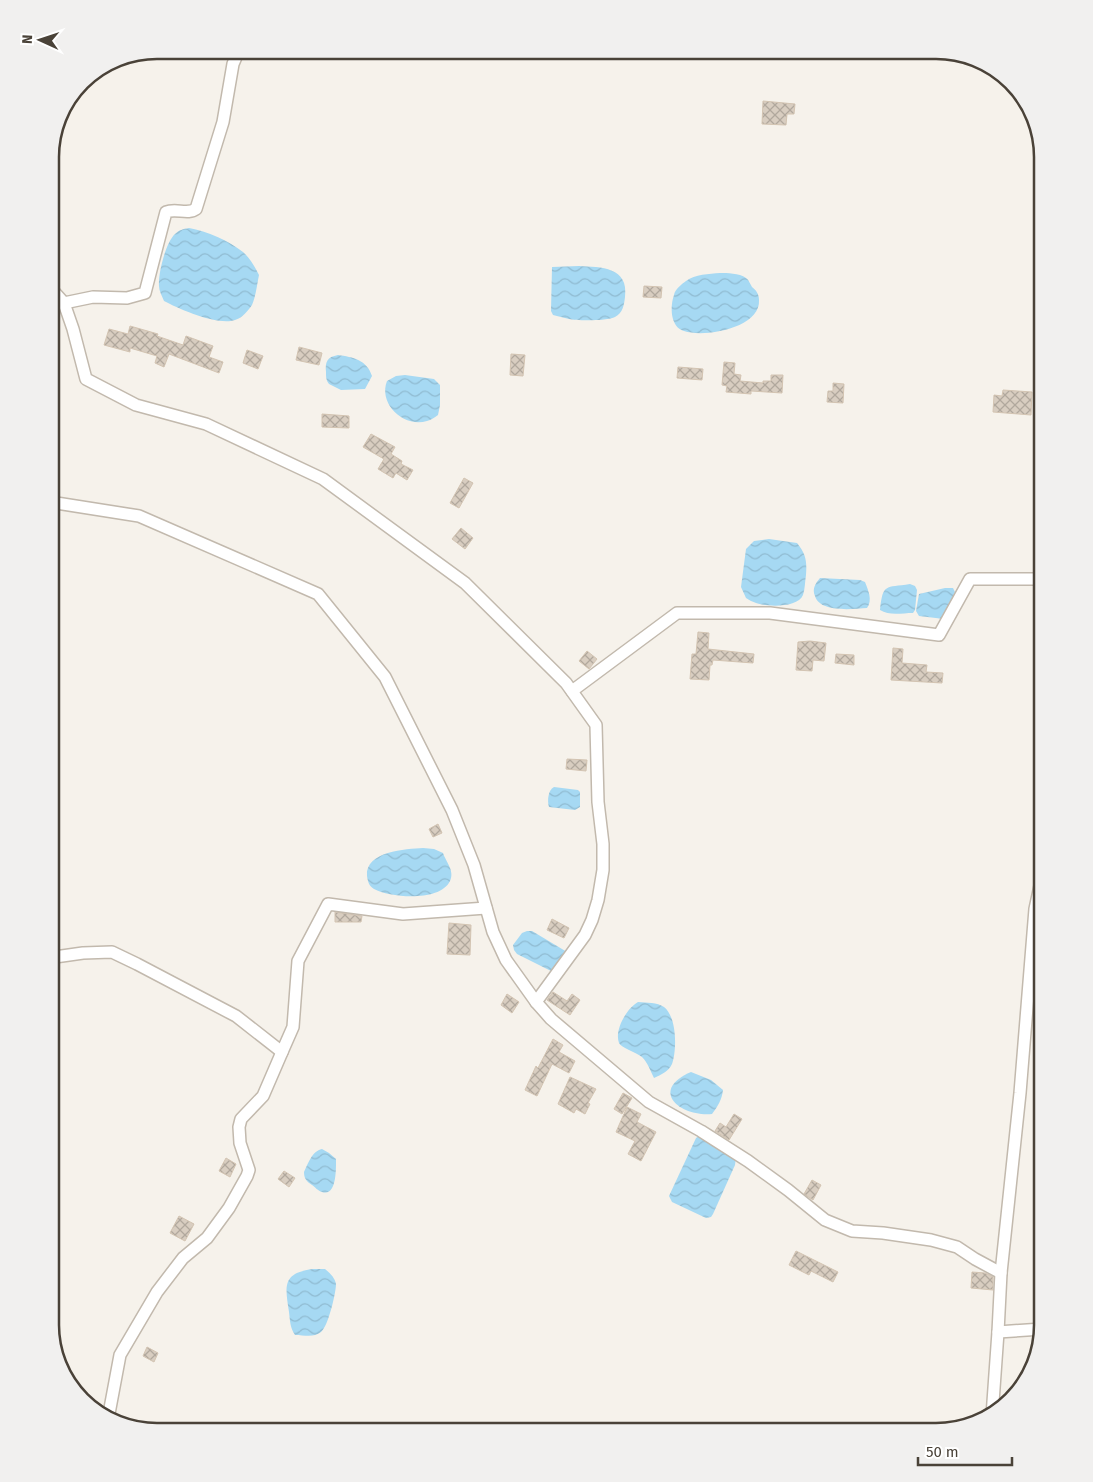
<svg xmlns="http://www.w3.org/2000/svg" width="1093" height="1482" viewBox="0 0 1093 1482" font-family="'Fira Sans',sans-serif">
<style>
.water{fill:url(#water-waves)}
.building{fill:url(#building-cross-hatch);stroke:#d3c4b2}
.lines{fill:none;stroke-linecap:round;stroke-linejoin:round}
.minor-casing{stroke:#c2b9ad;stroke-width:14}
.minor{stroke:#fff;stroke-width:11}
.rim{fill:none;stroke:#4a4238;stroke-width:2.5}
</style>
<defs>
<pattern id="water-waves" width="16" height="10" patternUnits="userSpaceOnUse" patternTransform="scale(1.25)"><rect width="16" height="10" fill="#a6d9f3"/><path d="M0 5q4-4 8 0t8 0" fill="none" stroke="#90bbd1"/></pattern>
<pattern id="building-cross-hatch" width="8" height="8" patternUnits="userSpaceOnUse" patternTransform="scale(1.25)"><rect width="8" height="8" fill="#d8cdc0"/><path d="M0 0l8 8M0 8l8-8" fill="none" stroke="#b1a89d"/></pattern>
</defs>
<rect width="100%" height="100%" fill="#f6f2eb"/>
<g class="water">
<path d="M189,228C207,231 229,241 243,252C250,258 255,267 259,275C257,284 256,296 252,305C248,311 242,318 235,320C218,326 179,309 164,301C162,296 159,291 159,286C158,273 166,242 175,234C179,230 183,229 189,228Z"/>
<path d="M579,266C601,267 629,267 625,297C624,305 623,313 615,317C608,321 577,321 569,319C564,318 558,316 553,315L551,311L552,267Z"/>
<path d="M720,273C727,273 739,273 746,278C749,280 750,284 752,287C756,290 759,294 759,300C761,328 704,338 684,331C670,327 670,306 674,295C675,289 682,284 686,281C695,274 709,274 720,273Z"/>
<path d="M338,355C353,357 367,360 372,376L365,389L341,390L329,384C326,380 326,377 326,372C325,362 327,357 338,355Z"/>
<path d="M405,375L434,379L440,385V405L438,415C435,417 431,420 427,421C404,428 378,404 387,381L396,376Z"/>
<path d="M769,539L797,543C806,554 807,561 806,575C805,581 805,589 803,595C798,608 767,607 756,603C753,602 749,600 746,598L741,587L746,549L754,541Z"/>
<path d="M820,578L860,580L865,582C868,590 873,600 867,608C853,609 820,613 815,596C812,589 815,584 820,578Z"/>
<path d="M910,584L915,586L917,590L915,610L913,613C902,613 889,616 880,610C883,583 885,588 910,584Z"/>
<polygon points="945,588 953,588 955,592 944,619 919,616 916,611 919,594"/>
<path d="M554,787L578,790L580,792V807L575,810L549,807C547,801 548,790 554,787Z"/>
<path d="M423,848L434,849L443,853C446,862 455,871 450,881C440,902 391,898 374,889C369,886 368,882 367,876C365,851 406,849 423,848Z"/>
<polygon points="527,931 532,931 567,952 554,970 551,971 517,954 514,950 513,945 522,933"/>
<path d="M638,1002C647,1003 657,1002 664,1007C677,1017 677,1050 672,1064C669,1071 661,1075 654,1078C650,1070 648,1063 642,1057C636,1052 621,1048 619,1043C614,1030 627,1008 638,1002Z"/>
<path d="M691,1072L711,1080L723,1090C722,1099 718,1106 712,1114C679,1117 649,1090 691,1072Z"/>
<polygon points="699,1136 736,1157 735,1165 713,1214 711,1217 706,1218 672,1202 669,1196 696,1138"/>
<path d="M322,1149L329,1153L336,1159C336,1168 337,1197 322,1192C318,1191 315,1187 312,1185C306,1181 304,1178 304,1172C308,1164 312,1151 322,1149Z"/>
<path d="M313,1269H325C330,1273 335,1278 336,1284C336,1293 328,1327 321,1332C314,1338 304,1335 295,1335C290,1328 290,1320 289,1312C285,1286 282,1273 313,1269Z"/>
</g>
<g class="building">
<polygon points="763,101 795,104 794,114 787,114 786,125 762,124"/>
<polygon points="644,286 662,287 661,298 643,297"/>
<polygon points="130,326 158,334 157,336 183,345 186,336 213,346 209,357 223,362 219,373 169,354 164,367 155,363 157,356 130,348 130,352 104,345 109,329 128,334"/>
<polygon points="299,347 322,353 319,365 296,360"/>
<polygon points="247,350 263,356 258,369 243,363"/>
<polygon points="511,354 525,355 523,376 510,375"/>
<polygon points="724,362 735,363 734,374 741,375 740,381 763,383 763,381 771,381 771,375 783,375 782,393 751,391 751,394 726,392 727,386 722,385"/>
<polygon points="678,367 703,369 702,380 677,378"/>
<polygon points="833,383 844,384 843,403 827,402 828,391 833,391"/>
<polygon points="1003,390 1032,392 1031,415 993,412 994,395 1002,396"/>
<polygon points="322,414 349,416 349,428 322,427"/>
<polygon points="371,434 395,447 391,454 402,461 401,464 413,470 407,480 396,473 393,478 378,469 384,459 363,447"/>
<polygon points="464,478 473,483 459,508 450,503"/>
<polygon points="461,528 473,538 465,549 452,539"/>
<polygon points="698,632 709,633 708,649 754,654 753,663 713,660 712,665 710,665 709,680 690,679 692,654 696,654"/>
<polygon points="810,641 826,643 824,661 813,660 812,671 796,670 798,642"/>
<polygon points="893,648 903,649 902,663 927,665 926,672 943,673 942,683 891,680"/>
<polygon points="587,651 597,659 589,669 579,661"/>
<polygon points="836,654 854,655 854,665 835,663"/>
<polygon points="567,759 587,760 586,771 566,769"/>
<polygon points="438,824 442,833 433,837 429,829"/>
<polygon points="335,912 362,916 361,922 335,922"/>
<polygon points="552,919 569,928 564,938 547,930"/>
<polygon points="449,923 471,925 470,955 447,954"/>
<polygon points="553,992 567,1001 572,994 580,1000 570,1015 547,1000"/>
<polygon points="507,994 519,1002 512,1013 501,1005"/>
<polygon points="553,1039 563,1045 559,1052 575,1061 569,1073 552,1064 537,1096 525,1090 536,1066 538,1068"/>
<polygon points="570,1077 596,1089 588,1103 590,1104 585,1114 576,1109 574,1113 558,1104"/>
<polygon points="623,1093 632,1098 622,1114 614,1109"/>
<polygon points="627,1107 641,1114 637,1122 656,1132 641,1161 628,1154 635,1141 616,1132"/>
<polygon points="734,1114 742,1119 729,1140 715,1131 720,1123 726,1127"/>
<polygon points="226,1158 236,1164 230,1177 219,1171"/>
<polygon points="284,1171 295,1178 289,1187 278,1179"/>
<polygon points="812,1180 821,1185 813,1200 804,1194"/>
<polygon points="179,1216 194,1224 185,1241 170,1233"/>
<polygon points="796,1251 838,1272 833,1282 811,1271 809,1275 789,1265"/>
<polygon points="972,1272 985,1273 993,1277 993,1290 971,1288"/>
<polygon points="147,1347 158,1353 154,1362 143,1356"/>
</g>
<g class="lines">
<defs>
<g id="minor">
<polyline points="50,292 55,293 64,303 73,329 86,379 136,405 206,424 323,479 465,583 566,683 596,725 598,802 603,844 603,870 598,900 592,920 585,935 536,1002"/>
<path d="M64,303L93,297L127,298L145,293L166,212C176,208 188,215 196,209L223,122L233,64L239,50"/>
<polyline points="50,502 139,516 318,594 385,677 452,810 474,865 493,932 506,960 536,1002 551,1019 649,1102 701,1131 748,1161 788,1190 825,1220 852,1231 883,1233 931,1240 957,1247 975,1259 1001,1273"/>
<polyline points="572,691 677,613 770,613 939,635 970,579 1043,579"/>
<polyline points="50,961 55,957 83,953 112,952 137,964 236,1016 282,1052"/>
<polyline points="998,1332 1042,1329"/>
<polyline points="992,1416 998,1332 1001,1273 1020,1093 1035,909 1043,872"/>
<polyline points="108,1419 120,1355 157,1292 183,1258 207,1238 229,1208 247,1176 249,1170 240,1143 239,1127 241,1119 263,1096 282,1052 293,1027 298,961 328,904 403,914 486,908"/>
</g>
</defs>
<use href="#minor" class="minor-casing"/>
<use href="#minor" class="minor"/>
</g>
<path d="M0 0H1093V1482H0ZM157 59H936A98 98 0 0 1 1034 157V1325A98 98 0 0 1 936 1423H157A98 98 0 0 1 59 1325V157A98 98 0 0 1 157 59Z" fill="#f1f0ef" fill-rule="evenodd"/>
<path class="rim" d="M157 59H936A98 98 0 0 1 1034 157V1325A98 98 0 0 1 936 1423H157A98 98 0 0 1 59 1325V157A98 98 0 0 1 157 59Z"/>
<g transform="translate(40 40) rotate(273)" stroke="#ffffff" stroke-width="4" paint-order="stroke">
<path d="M0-4L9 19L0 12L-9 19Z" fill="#4a4238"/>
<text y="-8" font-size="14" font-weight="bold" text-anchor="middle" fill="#4a4238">N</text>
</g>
<path d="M918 1457v8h94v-8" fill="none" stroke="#4a4238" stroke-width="2.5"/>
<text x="926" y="1457" font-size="15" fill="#4a4238" stroke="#ffffff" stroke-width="4" paint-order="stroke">50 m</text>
</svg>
